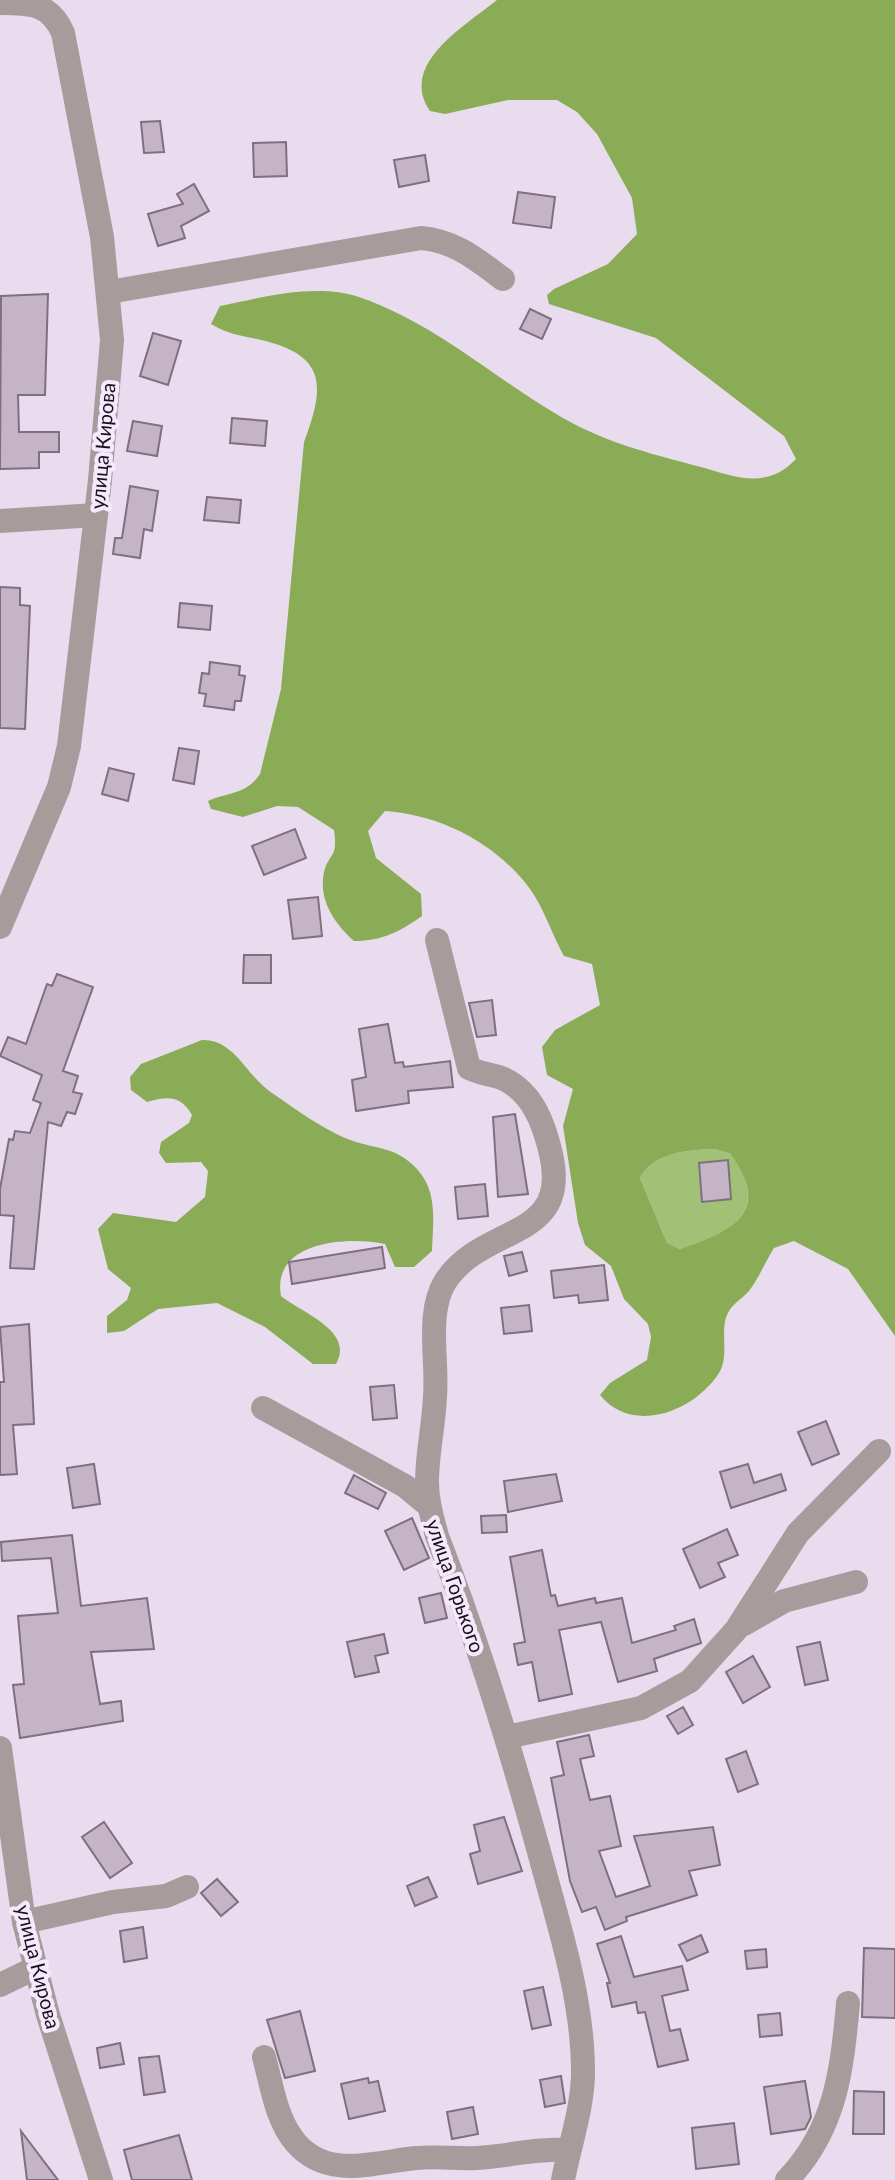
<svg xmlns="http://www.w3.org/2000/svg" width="895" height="2180" viewBox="0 0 895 2180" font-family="Lato,sans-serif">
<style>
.green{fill:#a1c176}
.forest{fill:#8aac56;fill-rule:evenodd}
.building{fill:#c5b4c5;stroke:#7f7080;stroke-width:2}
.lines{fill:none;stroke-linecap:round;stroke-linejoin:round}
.minor{stroke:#a79c9c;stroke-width:24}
.labels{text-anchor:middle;stroke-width:8;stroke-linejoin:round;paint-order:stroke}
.street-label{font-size:20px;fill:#18131a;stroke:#f7e9fd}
</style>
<rect width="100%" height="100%" fill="#e9dcef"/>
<path class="green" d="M715,1149L730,1152C772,1213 734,1231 680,1249L667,1243L640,1178C654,1152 688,1150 715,1149Z"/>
<g class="forest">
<path d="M497,0H895V1336L848,1269L794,1241L774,1248C765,1262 759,1278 749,1291C743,1298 732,1304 728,1313C719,1329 730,1356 719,1373C694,1412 632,1435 600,1395L610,1383L647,1360L651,1337L648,1324L624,1299L611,1266L585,1245L578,1223L563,1126L573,1089L547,1075L542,1047L555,1030L600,1005L592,964L564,956C552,935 544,908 530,889C496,843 441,815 385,811L368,831L376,858L421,894L422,916C399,932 382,941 354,941C335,924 318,900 324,872C330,851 338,859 334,830L298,807L277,806L243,817L211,809L208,801C228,792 246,795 260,774L281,689L304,442C326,384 326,354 257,339C238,335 228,334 211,324L220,306C263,297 316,283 359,297C432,322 488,373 553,412C599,441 648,453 701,467C736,477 767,490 796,459L784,436L656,338L549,304L547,295L554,289L608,264L637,234L632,198L597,134L577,112L557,100H508L445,114L430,111C398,64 465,26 497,0ZM715,1149L730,1153C773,1213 733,1231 680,1249L667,1243L640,1178C654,1152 688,1150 715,1149Z"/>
<path d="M202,1040C235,1039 246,1076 272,1093C294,1108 321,1128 345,1138C374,1150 395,1145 417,1169C438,1192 433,1221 432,1251L414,1267H395L385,1244C346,1236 271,1242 281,1296C302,1313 355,1331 336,1364H313L265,1327L217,1303L158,1309L124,1331L107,1333V1316L127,1300L131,1288L108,1269L98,1229L113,1213L176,1222L205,1197L208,1171L201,1162L166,1163L159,1153L161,1142L189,1123L192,1115C181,1095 167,1096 147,1102L131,1090L130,1077L141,1064Z"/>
</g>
<g class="building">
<polygon points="160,121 164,152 144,153 141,122"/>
<polygon points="286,142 287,176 254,177 253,143"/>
<polygon points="425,155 429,181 399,187 394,160"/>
<polygon points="194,184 209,211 181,226 185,238 158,246 148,214 183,204 177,194"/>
<polygon points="518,192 555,197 551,228 513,223"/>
<polygon points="48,294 45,395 18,395 19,432 59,432 59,452 39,452 39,468 0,469 1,296"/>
<polygon points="530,309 551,319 542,339 520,329"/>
<polygon points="153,333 181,341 168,385 140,376"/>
<polygon points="232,418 267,421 265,446 230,443"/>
<polygon points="133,421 162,426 157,456 127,451"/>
<polygon points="130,486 158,491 152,531 144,529 140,558 113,554 115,538 122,538"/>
<polygon points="207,497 241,500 239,523 204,520"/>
<polygon points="0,587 20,588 20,605 30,606 25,729 0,728"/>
<polygon points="180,603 212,606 210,630 178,627"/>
<polygon points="210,662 240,666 239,675 245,676 241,701 235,701 234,710 204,706 206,694 199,693 202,673 209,674"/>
<polygon points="179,748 199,751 194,784 173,780"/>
<polygon points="109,768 134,774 128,801 102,794"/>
<polygon points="295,829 306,858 264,875 252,846"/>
<polygon points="318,897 322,936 293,939 288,900"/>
<polygon points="244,955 271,955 271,983 243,983"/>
<polygon points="57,974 93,987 63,1071 78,1076 73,1092 82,1094 75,1114 67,1112 61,1126 48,1122 34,1269 10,1268 14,1216 0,1215 0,1189 9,1139 13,1140 15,1131 30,1133 41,1103 33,1100 42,1075 0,1056 8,1037 26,1044 47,984 52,986"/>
<polygon points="492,1000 496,1035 477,1037 469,1003"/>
<polygon points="388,1024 395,1063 403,1062 404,1067 450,1061 453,1087 408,1091 409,1103 356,1111 352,1080 366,1077 359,1029"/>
<polygon points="515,1114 528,1194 498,1197 493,1117"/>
<polygon points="728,1160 731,1199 702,1202 699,1163"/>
<polygon points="485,1184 488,1216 458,1219 455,1187"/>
<polygon points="382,1247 385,1268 292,1284 289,1262"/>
<polygon points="522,1252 527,1271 509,1276 504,1256"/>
<polygon points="604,1265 608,1300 579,1303 578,1295 554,1298 551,1271"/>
<polygon points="529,1305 532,1331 504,1334 501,1308"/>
<polygon points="29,1324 34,1424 13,1425 17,1474 0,1475 0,1382 4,1382 0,1327"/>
<polygon points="394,1385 397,1418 373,1420 370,1387"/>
<polygon points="826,1421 839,1454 812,1465 798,1432"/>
<polygon points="94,1464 100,1504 73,1508 67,1468"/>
<polygon points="748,1464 754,1483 781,1474 786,1490 731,1508 720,1472"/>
<polygon points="556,1474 562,1501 508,1512 504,1481"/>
<polygon points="354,1475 386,1493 378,1509 345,1493"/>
<polygon points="506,1515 507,1532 482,1533 481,1516"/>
<polygon points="412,1518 429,1558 404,1570 385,1531"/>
<polygon points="727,1529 738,1555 718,1563 725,1577 700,1588 683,1549"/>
<polygon points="72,1535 81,1606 147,1598 154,1649 91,1652 100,1704 121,1701 123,1721 20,1738 13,1685 24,1684 18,1616 58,1613 51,1558 2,1561 1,1542"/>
<polygon points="542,1550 551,1596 555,1595 558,1606 595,1598 596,1603 622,1598 632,1643 676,1630 674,1626 694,1619 701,1643 654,1659 657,1671 618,1682 601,1622 559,1630 572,1694 539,1701 532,1662 518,1665 514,1644 525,1642 510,1557"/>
<polygon points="441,1593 447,1618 425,1623 419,1598"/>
<polygon points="384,1634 388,1653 375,1656 379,1672 355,1677 347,1642"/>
<polygon points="820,1642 828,1680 805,1685 797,1647"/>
<polygon points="753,1656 770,1687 743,1703 726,1672"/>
<polygon points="683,1707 693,1725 678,1734 667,1716"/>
<polygon points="589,1735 594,1756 580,1759 590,1800 610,1796 621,1846 599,1851 616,1897 650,1886 634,1836 713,1827 720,1865 689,1871 697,1895 626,1917 627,1921 605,1930 596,1907 582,1912 570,1881 551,1778 564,1775 557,1742"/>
<polygon points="746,1751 758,1784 738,1792 726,1759"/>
<polygon points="504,1817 522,1871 478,1884 470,1854 480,1851 474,1825"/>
<polygon points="104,1822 132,1863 110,1878 82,1837"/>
<polygon points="428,1877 437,1897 415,1906 407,1886"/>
<polygon points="217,1879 238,1902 221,1916 201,1893"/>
<polygon points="143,1927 147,1958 124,1962 120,1931"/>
<polygon points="701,1935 708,1952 687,1961 679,1945"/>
<polygon points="621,1936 634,1977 682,1966 688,1990 662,1996 670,2031 680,2029 688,2060 658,2067 645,2012 638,2013 636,2002 612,2007 607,1983 610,1983 597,1944"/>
<polygon points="864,1948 895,1949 895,2018 862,2017"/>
<polygon points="766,1949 767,1967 747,1969 745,1951"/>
<polygon points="543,1987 551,2025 532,2029 524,1991"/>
<polygon points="300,2011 315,2071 285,2078 267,2020"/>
<polygon points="780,2013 782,2035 760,2037 758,2015"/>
<polygon points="120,2043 124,2064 100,2068 97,2048"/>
<polygon points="159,2056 165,2092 144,2095 139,2058"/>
<polygon points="561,2076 565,2103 545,2107 540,2080"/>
<polygon points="368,2078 369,2083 378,2081 385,2111 349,2119 341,2084"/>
<polygon points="805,2081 811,2117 805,2129 771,2134 764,2087"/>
<polygon points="854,2091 884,2092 884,2134 853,2134"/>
<polygon points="473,2107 478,2134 452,2139 447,2112"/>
<polygon points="734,2123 739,2164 696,2169 692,2128"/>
<polygon points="21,2131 58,2180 27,2180"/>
<polygon points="179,2135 192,2180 132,2180 124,2150"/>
</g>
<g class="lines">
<g class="minor">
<path d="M0,3C30,3 50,3 63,33L102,237L112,340L100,480L69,746L59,787L0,927"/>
<path d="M109,292L421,238C455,241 476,259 503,279"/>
<polyline points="0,521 96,515"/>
<path d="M437,940L469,1068C480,1074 493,1074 504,1079C533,1093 544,1124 551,1154C571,1242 483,1223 445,1282C426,1313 438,1361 435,1396C434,1424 427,1454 427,1482C427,1501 432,1517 437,1536C478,1641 511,1750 541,1859C559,1926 582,1997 583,2067C584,2105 570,2143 563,2180"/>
<polyline points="263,1408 405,1486 428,1505"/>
<polyline points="744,1624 784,1601 856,1582"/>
<polyline points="507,1737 641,1708 690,1681 736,1630 798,1533 879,1451"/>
<polyline points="0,1748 24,1922 48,2015 101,2180"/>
<polyline points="24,1922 113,1902 166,1896 187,1887"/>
<polyline points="0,1985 35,1968"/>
<path d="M264,2057C272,2086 276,2120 296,2143C328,2180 375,2162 416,2158C437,2156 457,2159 477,2158C509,2156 537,2148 569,2150"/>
<path d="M787,2180C836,2129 842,2070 848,2003"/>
</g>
</g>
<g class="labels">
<g class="street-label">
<text transform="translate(103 446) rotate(-85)" y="7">улица Кирова</text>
<text transform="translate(455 1586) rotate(71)" y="7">улица Горького</text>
<text transform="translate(38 1967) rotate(76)" y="7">улица Кирова</text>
</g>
</g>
</svg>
